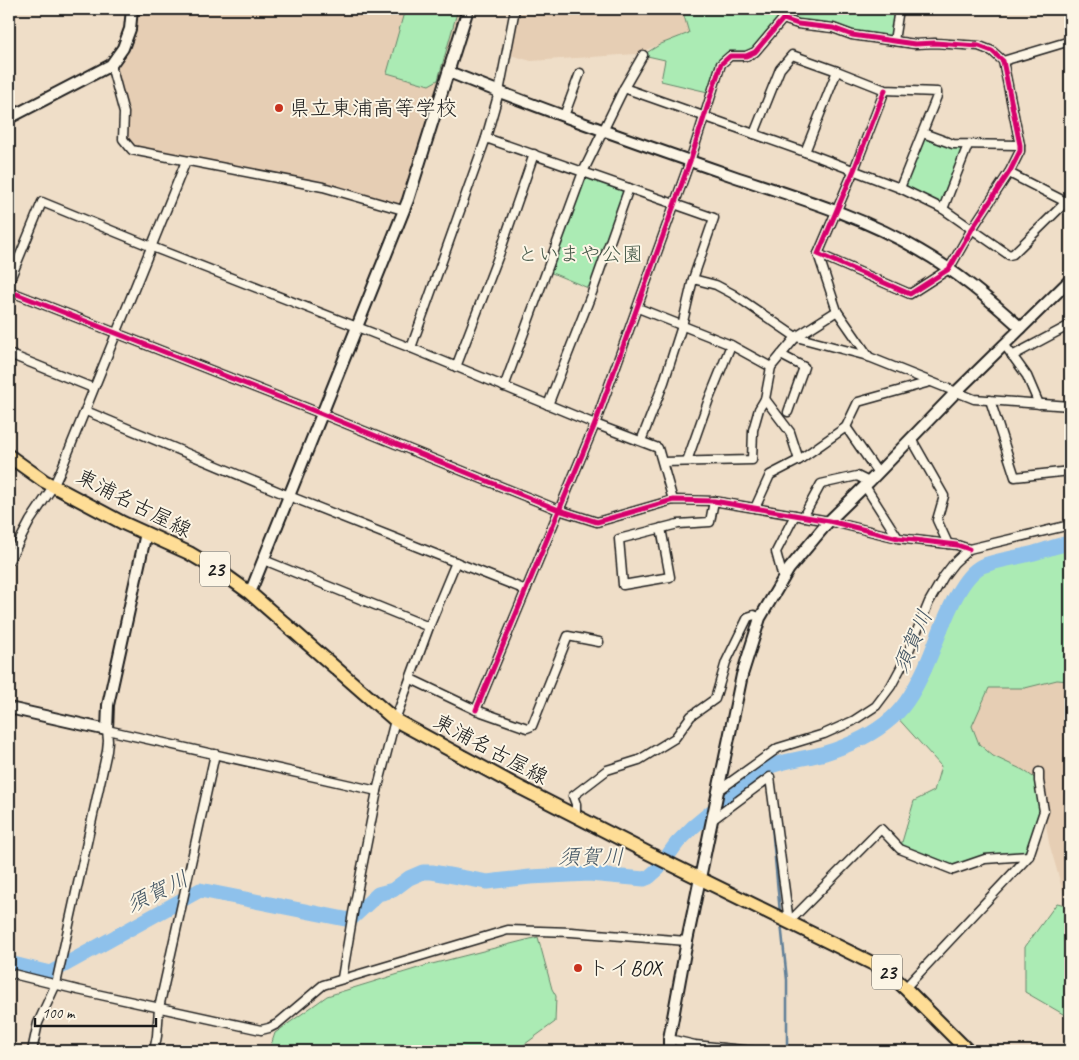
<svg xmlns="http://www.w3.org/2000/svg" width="1079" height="1060" viewBox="0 0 1079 1060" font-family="Caveat,'Klee One',sans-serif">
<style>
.built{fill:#e6ceb4}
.green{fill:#abebb4;stroke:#648468}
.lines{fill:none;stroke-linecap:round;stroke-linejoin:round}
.stream{stroke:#607f98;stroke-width:2.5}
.river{stroke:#8ec1eb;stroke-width:15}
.minor-casing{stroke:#1c1c1c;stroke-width:11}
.tertiary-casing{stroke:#1c1c1c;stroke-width:14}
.primary-casing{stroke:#1c1c1c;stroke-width:16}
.minor{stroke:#fcf5e5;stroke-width:8}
.tertiary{stroke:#fcf5e5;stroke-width:10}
.primary{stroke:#fedd96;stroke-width:12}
.cycleway-casing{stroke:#fcf5e5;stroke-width:8}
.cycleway{stroke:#d6006c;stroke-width:5}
.poi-dot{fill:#c8321e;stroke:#fcf5e5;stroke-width:2}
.labels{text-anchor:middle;stroke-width:4;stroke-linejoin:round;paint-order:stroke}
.shield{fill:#fcf5e5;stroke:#5f5d58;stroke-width:1}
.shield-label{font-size:20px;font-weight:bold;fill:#1c1c1c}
.poi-label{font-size:21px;fill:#1c1c1c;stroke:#fcf5e5;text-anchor:start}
.park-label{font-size:21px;fill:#475a4a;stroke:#fcf5e5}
.street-label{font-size:21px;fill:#1c1c1c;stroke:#fcf5e5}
.water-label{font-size:22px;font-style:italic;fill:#445664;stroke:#fcf5e5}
</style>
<rect width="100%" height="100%" fill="#efdec8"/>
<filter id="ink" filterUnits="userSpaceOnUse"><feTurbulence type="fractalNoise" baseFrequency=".02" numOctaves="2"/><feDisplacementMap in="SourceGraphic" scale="10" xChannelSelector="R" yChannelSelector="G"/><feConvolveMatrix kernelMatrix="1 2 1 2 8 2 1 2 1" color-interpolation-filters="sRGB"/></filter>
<g filter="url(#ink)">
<g class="built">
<polygon points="144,9 468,9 402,199 396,205 329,184 186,161 132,150 123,139 124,113 111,65 123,48 132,10"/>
<polygon points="515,9 682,9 689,33 636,54 531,61 507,54"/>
<polygon points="1057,680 1070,681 1070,906 1067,905 1049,843 1039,781 1023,770 993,756 979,744 972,726 989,688 1025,688"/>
</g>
<g class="green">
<polygon points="405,9 458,9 438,80 429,85 387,73"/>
<polygon points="682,9 899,9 894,41 783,19 755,52 730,56 721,64 712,93 661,81 665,60 643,55 661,44 689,33"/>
<polygon points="928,137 950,147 962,147 963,150 943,202 940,203 907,187 906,184 925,138"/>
<polygon points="583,172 629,188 593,290 547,271"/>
<polygon points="1058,545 1070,547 1070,681 1057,680 1025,688 989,688 972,726 979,744 993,756 1023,770 1039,781 1044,811 1029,856 985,859 953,870 900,849 914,801 934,791 941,766 895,715 915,688 930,657 950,607 985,565"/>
<polygon points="1057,903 1070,906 1070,1018 1025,992 1025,947"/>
<polygon points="538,937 552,989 556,996 555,1022 521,1047 522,1051 269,1051 275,1033 327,996 428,965"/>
</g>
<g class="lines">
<g class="stream">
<polyline points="772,776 774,764"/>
<polyline points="769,794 780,913"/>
<polyline points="781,923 787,980 787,1051"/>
</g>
<path class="river" d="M9,963L50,973L200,890L350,920L378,894L393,890L409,878L423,872H432L487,882L530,877L589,874L644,879L649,877L658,869L677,843L693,827L763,769C783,760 804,759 825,753C848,746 874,734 892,718C907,705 917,685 925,668C938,641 955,579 982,566C997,560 1015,558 1030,554C1044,551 1056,545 1070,543"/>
<defs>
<g id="minor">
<polyline points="132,10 144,9"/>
<polyline points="894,41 899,9"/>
<polyline points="1003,61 1070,41"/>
<polyline points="111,65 124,113 123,139 132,150 323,187 403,210"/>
<polyline points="624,88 805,152 900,188 943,209 1009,255 1013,254 1066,202"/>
<polyline points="564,116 580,73"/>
<polyline points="923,133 953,144 1020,145"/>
<polyline points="754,134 780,69 792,55 837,71"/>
<polyline points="486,138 714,218 693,279 682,326 664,382 641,441"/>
<polyline points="805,152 837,71 885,90 937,92 937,96 900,188"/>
<polyline points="1009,173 1066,202 1070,206"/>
<polyline points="943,209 968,145"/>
<polyline points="818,254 837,311 869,357"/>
<polyline points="693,279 716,285 733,294 796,337 864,355 974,399 1070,406"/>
<polyline points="9,282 42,202 152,247 411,348 595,424 658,448 673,500"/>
<polyline points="9,291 322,414 559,510 597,522 673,500 714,501 829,521 898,538 957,545 969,549"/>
<polyline points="638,308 731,345 771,367 765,399 759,409 753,430 752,460 663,462"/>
<polyline points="1004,344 1027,376 1039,404"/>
<polyline points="411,348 486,138 499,92 515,9"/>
<polyline points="9,354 93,388"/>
<polyline points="781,355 804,367 788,412"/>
<polyline points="1012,356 1070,325"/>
<polyline points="456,367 500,252 534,154"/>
<polyline points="771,367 796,337 837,311"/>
<polyline points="504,387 583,172 624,88 643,55"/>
<polyline points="765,399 790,432 799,460"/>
<polyline points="990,400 1015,477 1070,471"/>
<polyline points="548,405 593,290 629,188"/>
<polyline points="86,411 289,496 526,590"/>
<polyline points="846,427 878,473"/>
<polyline points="911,438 944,496 937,520 948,544"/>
<polyline points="687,461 709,399 731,345"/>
<polyline points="865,486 898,538"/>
<polyline points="755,508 770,475 799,460 846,427 858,402 930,382"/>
<polyline points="803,517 821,484 857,476 869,482"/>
<polyline points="661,528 670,577 623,585 619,539 678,524 710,522 714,501"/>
<polyline points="264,560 429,627"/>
<polyline points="9,561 30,521 54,485 61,470 186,161"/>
<polyline points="783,578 776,552 795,515"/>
<polyline points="411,679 476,710 527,728 532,726 568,636 599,642"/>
<polyline points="476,710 595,424 690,161 721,64 730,56 746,56 755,52 783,19 798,24 833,28 852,35 915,44 935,43 979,46 992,51 1003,61 1020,145 1020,151 1010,171 972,229 949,269 910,294 818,254 854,170 885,90"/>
<polyline points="718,791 778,748 824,734 853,721 876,706 891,686 905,660 929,602 944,576 954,563 969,549 1070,525"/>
<polyline points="576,816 576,804 573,796 607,770 639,760 675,738 691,716 715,699 726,662 748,617 754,615 760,618"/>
<polyline points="712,820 770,777 789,922"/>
<polyline points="789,922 881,829 900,849 953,870 985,859 1029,856"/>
<polyline points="9,973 78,990 261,1030 269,1028 277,1024 323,985 508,930 571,932 687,941"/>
<polyline points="342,978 353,913 377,791 395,720 429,627 456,562"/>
<polyline points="905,988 1029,856 1044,811 1039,781 1039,772"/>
<polyline points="669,1039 695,1045 752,1051"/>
<polyline points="32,1051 38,1023 56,984 107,751 108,741 107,730 377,791"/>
<polyline points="154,1051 157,1036 159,1008 215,754"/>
</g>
<g id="tertiary">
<path d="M449,72C543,110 638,143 733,176C796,197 862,216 919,250C956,271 989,299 1021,328"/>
<polyline points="9,118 111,65 123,48 130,29 132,9"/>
<polyline points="250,593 408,200 468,9"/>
<polyline points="9,708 107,730 108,705 146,533"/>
<polyline points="669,1051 669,1039 687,941 742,675 760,618 789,569 829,521 869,482 956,392 1070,280"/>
</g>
<polyline id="primary" points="9,456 44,481 123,523 189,553 221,572 250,593 395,720 515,785 650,854 884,969 905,988 968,1051"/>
</defs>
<use href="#minor" class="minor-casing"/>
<use href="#tertiary" class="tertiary-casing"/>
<use href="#primary" class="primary-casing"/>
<use href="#minor" class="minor"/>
<use href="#tertiary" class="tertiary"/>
<use href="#primary" class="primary"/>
<defs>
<g id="cycleway">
<polyline points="9,291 322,414 559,510 597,522 673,500 714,501 829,521 898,538 957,545 969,549"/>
<polyline points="476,710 595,424 690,161 721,64 730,56 746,56 755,52 783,19 798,24 833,28 852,35 915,44 935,43 979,46 992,51 1003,61 1020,145 1020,151 1010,171 972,229 949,269 910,294 818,254 854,170 885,90"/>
</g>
</defs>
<use href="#cycleway" class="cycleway-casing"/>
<use href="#cycleway" class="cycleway"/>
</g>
</g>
<g class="poi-dot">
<circle cx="279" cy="108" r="5"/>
<circle cx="578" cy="968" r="5"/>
</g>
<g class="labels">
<g class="shield">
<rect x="200" y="551.5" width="30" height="35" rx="4"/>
<rect x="872" y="954.5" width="30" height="35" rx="4"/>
</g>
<g class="shield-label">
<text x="215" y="576">23</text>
<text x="887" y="979">23</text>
</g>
<g class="poi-label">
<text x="289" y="115">県立東浦高等学校</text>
<text x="588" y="975">トイBOX</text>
</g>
<g class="park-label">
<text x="580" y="261">といまや公園</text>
</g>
<g class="street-label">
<text transform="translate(134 503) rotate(27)" y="7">東浦名古屋線</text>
<text transform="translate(491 749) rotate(28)" y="7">東浦名古屋線</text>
</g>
<g class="water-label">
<text transform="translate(912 641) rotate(-66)" y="8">須賀川</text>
<text x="591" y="864">須賀川</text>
<text transform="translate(157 891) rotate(-26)" y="8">須賀川</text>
</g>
</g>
<rect width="1079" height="1060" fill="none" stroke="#fcf5e5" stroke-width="30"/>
<rect x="15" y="15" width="1049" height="1030" fill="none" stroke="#1c1c1c" stroke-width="2" filter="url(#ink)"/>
<path d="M35 1018v8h121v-8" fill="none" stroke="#1c1c1c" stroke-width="2.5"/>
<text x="42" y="1018" font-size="15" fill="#1c1c1c" stroke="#fcf5e5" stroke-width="4" paint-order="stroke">100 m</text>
</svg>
